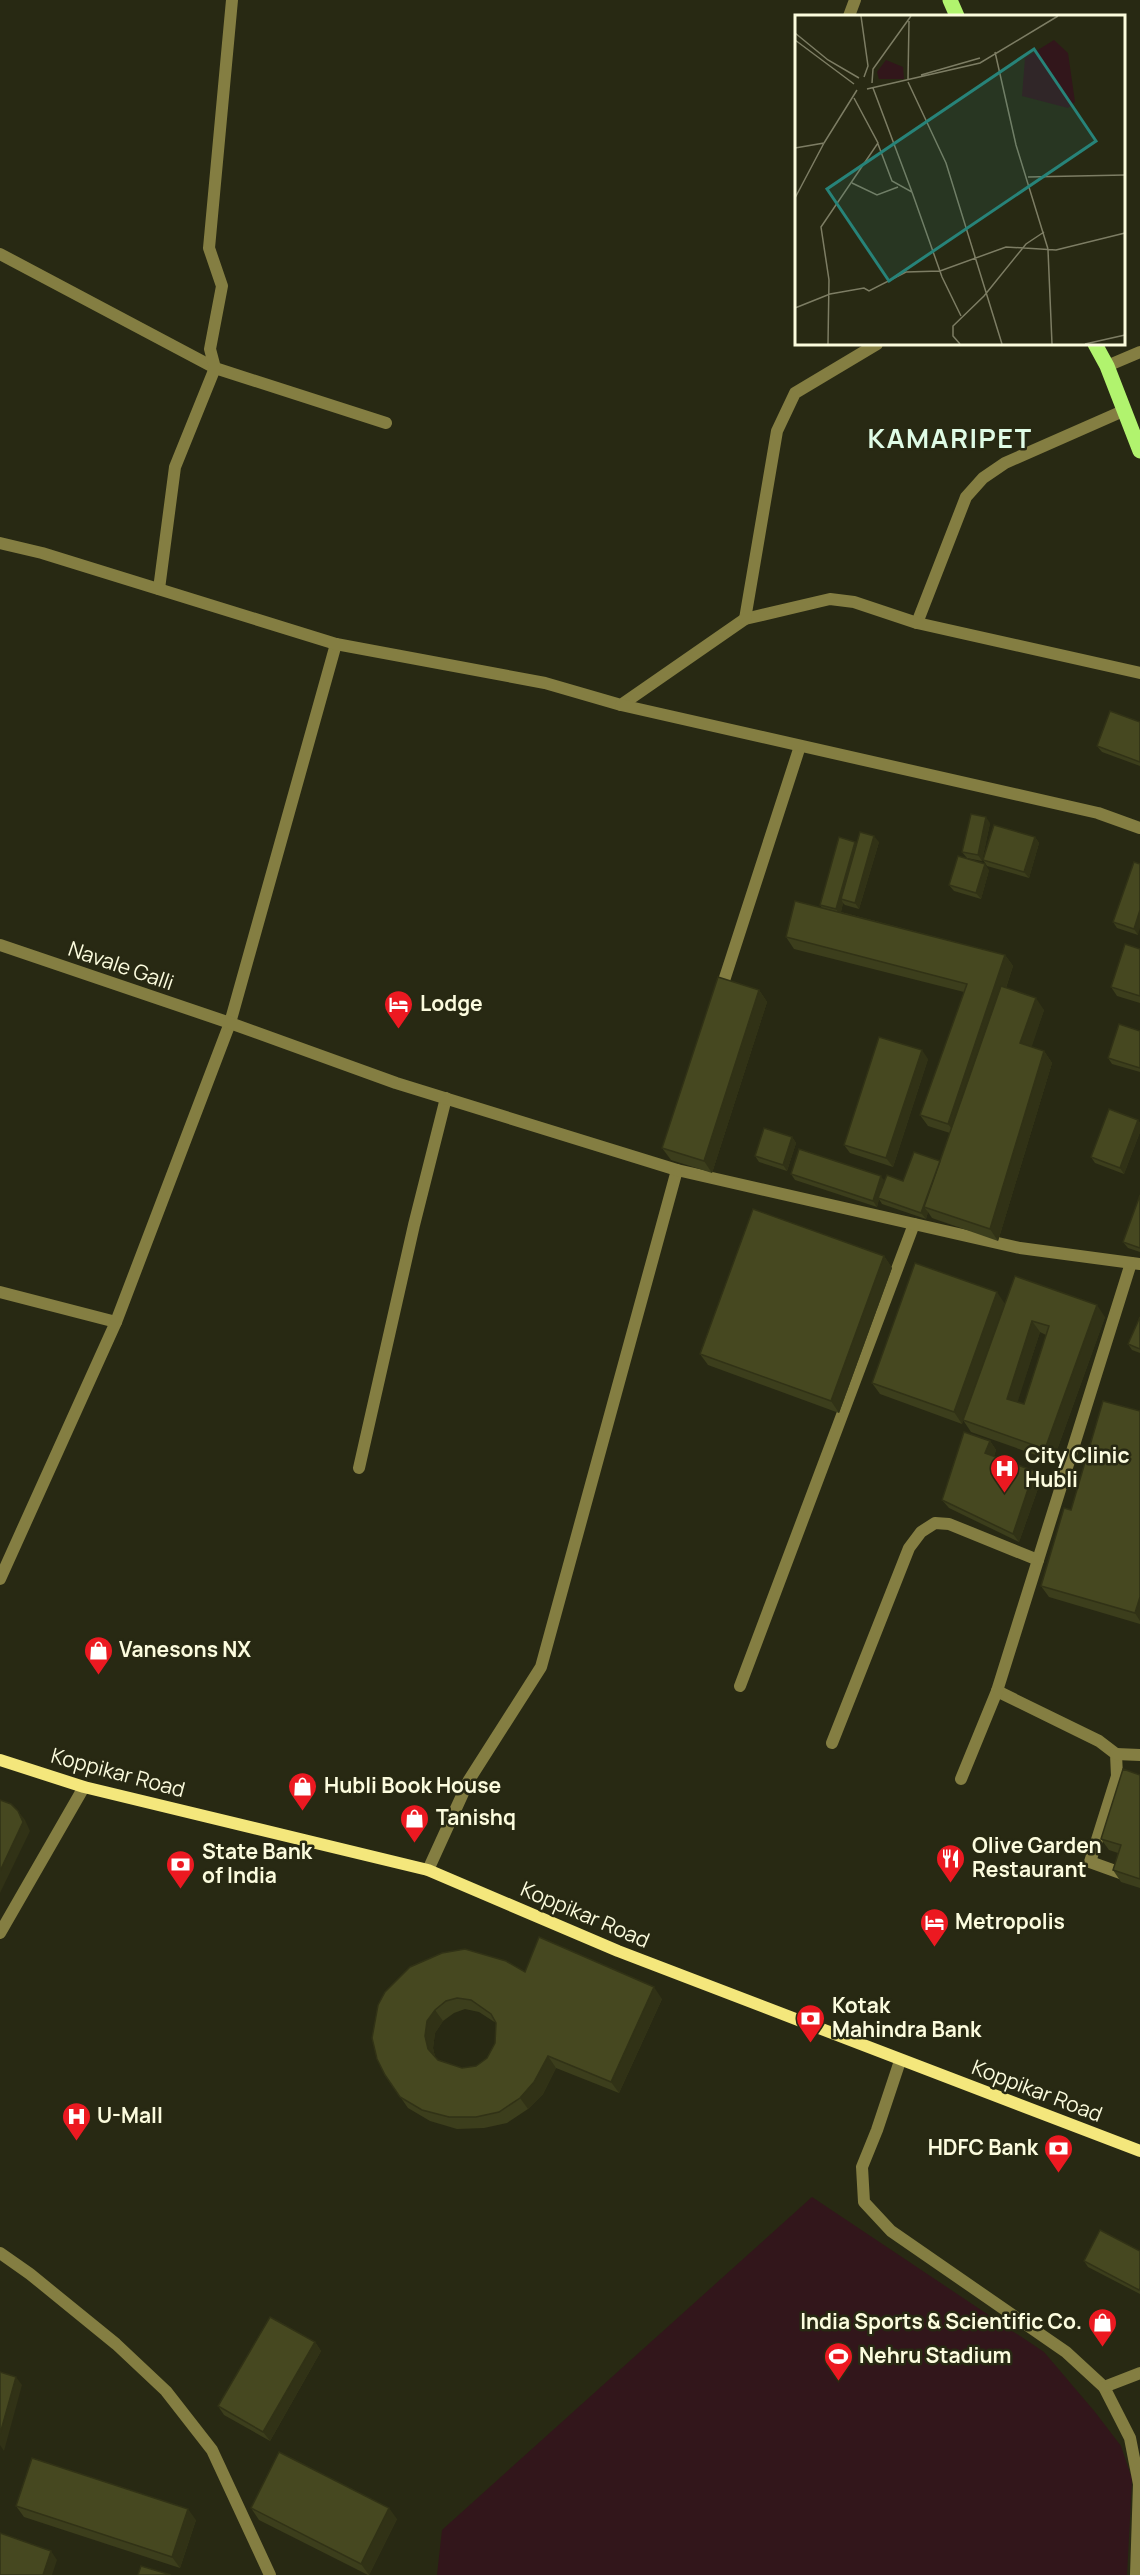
<svg xmlns="http://www.w3.org/2000/svg" width="1140" height="2575" viewBox="0 0 1140 2575" font-family="Manrope,sans-serif">
<style>
.grass{fill:#32161b}
.lines{fill:none;stroke-linecap:round;stroke-linejoin:round}
.minor{stroke:#847e42;stroke-width:12}
.tertiary{stroke:#847e42;stroke-width:12}
.secondary{stroke:#f4e77c;stroke-width:12}
.primary{stroke:#b1f36e;stroke-width:15}
.wall{fill:#3c3e1c;fill-rule:evenodd}
.shaded-wall{fill:#313216}
.building{fill:#464820;stroke:#313216;stroke-width:1.5;fill-rule:evenodd}
.labels{text-anchor:middle;stroke-width:5;stroke-linejoin:round;paint-order:stroke}
.street-label{font-size:21px;fill:#fcfcde;stroke:#282913}
.poi-label{font-size:21px;font-weight:bold;fill:#fcfcde;stroke:#282913;text-anchor:start}
.district-label{font-size:27px;font-weight:bold;letter-spacing:1.5px;fill:#dffce6;stroke:#282913}
.inset-road{fill:none;stroke:#7d7d64;stroke-width:1.5}
.view{fill:#278379;fill-opacity:0.15;stroke:#278379;stroke-width:3}
.inset-edge{fill:none;stroke:#fcfcde;stroke-width:3}
</style>
<rect width="100%" height="100%" fill="#282913"/>
<polygon class="grass" points="812,2197 1044,2352 1095,2412 1121,2446 1132,2479 1127,2575 437,2575 442,2530"/>
<g class="lines">
<g class="minor">
<polyline points="849,16 855,0"/>
<polyline points="0,254 215,368 386,423"/>
<polyline points="1107,366 1140,352"/>
<polyline points="159,589 175,467 215,368 210,349 222,286 209,248 232,0"/>
<polyline points="917,623 966,497 983,478 1005,463 1123,411"/>
<polyline points="720,993 800,746"/>
<polyline points="0,1292 116,1322"/>
<polyline points="359,1468 414,1225 446,1098"/>
<polyline points="0,1579 116,1322 230,1023 336,644"/>
<polyline points="740,1686 914,1224"/>
<polyline points="997,1691 1099,1741 1116,1754 1117,1776 1090,1862 1140,1880"/>
<polyline points="832,1743 909,1548 921,1532 935,1523 949,1524 1038,1560"/>
<polyline points="1116,1754 1140,1755"/>
<polyline points="961,1779 997,1691 1131,1263"/>
<polyline points="428,1870 469,1780 541,1667 677,1170"/>
<polyline points="900,2061 877,2130 862,2167 864,2202 891,2231 1066,2352 1104,2387 1130,2438 1139,2484 1136,2575"/>
<polyline points="0,2253 30,2274 116,2344 166,2391 212,2450 270,2575"/>
<polyline points="1104,2387 1140,2373"/>
</g>
<g class="tertiary">
<polyline points="0,543 42,553 336,644 545,683 621,705 745,619 830,599 854,602 917,623 1140,673"/>
<polyline points="745,619 777,431 795,393 877,344"/>
<polyline points="621,705 1098,813 1140,828"/>
<polyline points="0,945 230,1023 396,1083 677,1170 1020,1248 1140,1264"/>
<polyline points="0,1933 84,1787"/>
</g>
<polyline class="secondary" points="0,1760 84,1787 428,1870 618,1951 1140,2151"/>
<g class="primary">
<polyline points="950,0 957,16"/>
<polyline points="1095,344 1107,366 1140,451"/>
</g>
</g>
<g class="wall">
<polygon points="1140,722 1140,766 1102,752 1097,746"/>
<polygon points="990,823 982,861 967,858 962,852"/>
<polygon points="1035,837 1039,843 1029,878 987,866 983,860"/>
<polygon points="879,842 859,909 845,905 843,903 841,912 1005,955 1013,966 1006,988 1044,1010 1031,1047 1044,1051 1052,1063 998,1241 932,1218 928,1212 926,1219 882,1204 879,1199 877,1207 795,1180 791,1174 903,1181 940,1161 950,1133 928,1126 920,1115 964,992 794,949 786,937 822,908 820,905 857,844"/>
<polygon points="1134,862 1138,935 1117,928 1113,922"/>
<polygon points="989,870 981,899 954,891 949,885"/>
<polygon points="1140,949 1140,1003 1117,996 1111,987"/>
<polygon points="759,990 767,1002 712,1173 671,1160 662,1148"/>
<polygon points="1140,1031 1140,1072 1112,1064 1108,1058"/>
<polygon points="928,1059 893,1167 850,1153 844,1145"/>
<polygon points="1138,1120 1140,1123 1140,1132 1124,1174 1095,1163 1091,1157"/>
<polygon points="792,1137 796,1143 787,1171 759,1162 755,1156"/>
<polygon points="1140,1195 1140,1252 1128,1248 1123,1242"/>
<polygon points="884,1256 892,1268 839,1413 708,1365 700,1354"/>
<path d="M1005,1303L1105,1317L1053,1461L971,1432L963,1420L962,1424L880,1394L872,1383ZM1040,1332L1046,1335L1024,1404L1017,1402Z"/>
<polygon points="1140,1317 1140,1353 1132,1350 1128,1344"/>
<polygon points="1140,1411 1140,1624 1049,1597 1041,1586 1071,1510"/>
<polygon points="990,1441 996,1450 994,1456 1034,1471 1041,1480 1019,1542 949,1508 942,1500"/>
<polygon points="1140,1775 1140,1888 1121,1882 1113,1870 1118,1853 1109,1850 1101,1839"/>
<path d="M525,1972L662,1999L619,2093L556,2068L543,2094L528,2109L507,2123L484,2128L457,2129L430,2121L408,2108L385,2075L378,2005ZM465,2009L479,2012L496,2023L495,2043L487,2058L476,2066L462,2068L438,2060L435,2057L433,2048L435,2033L443,2021L454,2013Z"/>
<polygon points="1140,2251 1140,2294 1088,2267 1084,2261"/>
<polygon points="315,2342 321,2351 270,2441 224,2415 218,2406"/>
<polygon points="16,2506 196,2520 180,2568 24,2517"/>
<polygon points="251,2508 397,2519 369,2575 368,2575 259,2520"/>
</g>
<g class="shaded-wall">
<polygon points="986,817 990,823 982,861 978,855"/>
<polygon points="874,836 879,842 859,909 855,903"/>
<polygon points="1035,837 1039,843 1029,878 1024,872"/>
<polygon points="855,842 859,847 841,899 843,903 840,915 836,909"/>
<polygon points="985,864 989,870 981,899 976,893"/>
<polygon points="1140,910 1140,928 1138,935 1134,929"/>
<polygon points="1005,955 1013,966 957,1136 948,1124"/>
<polygon points="759,990 767,1002 712,1173 704,1161"/>
<polygon points="1036,998 1044,1010 1029,1055 1020,1043"/>
<polygon points="922,1050 928,1059 893,1167 886,1158"/>
<polygon points="1044,1051 1052,1063 998,1241 990,1229"/>
<polygon points="1138,1120 1140,1123 1140,1132 1124,1174 1120,1168"/>
<polygon points="792,1137 796,1143 787,1171 783,1165"/>
<polygon points="940,1162 924,1207 928,1212 926,1219 921,1213"/>
<polygon points="881,1176 885,1182 878,1198 879,1199 877,1207 873,1201"/>
<polygon points="884,1256 892,1268 839,1413 831,1401"/>
<polygon points="997,1292 1005,1304 962,1424 954,1412"/>
<polygon points="1097,1305 1105,1317 1053,1461 1045,1449"/>
<polygon points="1032,1321 1040,1332 1015,1410 1007,1399"/>
<polygon points="990,1441 996,1450 992,1462 985,1453"/>
<polygon points="1034,1471 1041,1480 1019,1542 1013,1534"/>
<polygon points="1140,1597 1140,1621 1135,1613"/>
<polygon points="18,1811 25,1820 30,1831 0,1893 0,1871"/>
<polygon points="654,1987 662,1999 619,2093 611,2082"/>
<polygon points="435,2010 443,2021 435,2033 433,2048 436,2061 428,2049 425,2036 427,2021"/>
<polygon points="548,2056 556,2068 543,2094 528,2109 520,2098"/>
<polygon points="315,2342 321,2351 270,2441 263,2432"/>
<polygon points="16,2377 22,2385 4,2451 0,2445 0,2434"/>
<polygon points="389,2508 397,2519 369,2575 361,2564"/>
<polygon points="188,2509 196,2520 180,2568 172,2557"/>
<polygon points="51,2551 57,2560 52,2575 43,2575"/>
</g>
<g class="building">
<polygon points="1110,711 1140,722 1140,762 1097,746"/>
<polygon points="971,814 986,817 978,855 962,852"/>
<polygon points="994,825 1035,837 1024,872 983,860"/>
<polygon points="860,832 874,836 855,903 841,899"/>
<polygon points="839,837 855,842 836,909 820,905"/>
<polygon points="958,856 985,864 976,893 949,885"/>
<polygon points="1134,862 1140,864 1140,910 1134,929 1113,922"/>
<polygon points="795,901 1005,955 948,1124 920,1115 967,984 786,937"/>
<polygon points="1125,944 1140,949 1140,996 1111,987"/>
<polygon points="718,977 759,990 704,1161 662,1148"/>
<polygon points="1001,986 1036,998 1020,1043 1044,1051 990,1229 924,1207"/>
<polygon points="1119,1024 1140,1031 1140,1068 1108,1058"/>
<polygon points="879,1037 922,1050 886,1158 844,1145"/>
<polygon points="1109,1109 1138,1120 1120,1168 1091,1157"/>
<polygon points="764,1128 792,1137 783,1165 755,1156"/>
<polygon points="799,1149 881,1176 873,1201 791,1174"/>
<polygon points="914,1152 940,1161 921,1213 878,1198 887,1175 903,1181"/>
<polygon points="1140,1195 1140,1248 1123,1242"/>
<polygon points="753,1209 884,1256 831,1401 700,1354"/>
<polygon points="915,1263 997,1292 954,1412 872,1383"/>
<path d="M1015,1276L1097,1305L1045,1449L963,1420ZM1032,1321L1049,1326L1024,1404L1007,1399Z"/>
<polygon points="1140,1317 1140,1349 1128,1344"/>
<polygon points="1103,1401 1140,1411 1140,1597 1135,1613 1041,1586 1064,1508 1071,1510"/>
<polygon points="964,1432 990,1441 985,1453 1034,1471 1013,1534 942,1500"/>
<polygon points="1123,1769 1140,1775 1140,1879 1113,1870 1121,1845 1101,1839"/>
<polygon points="0,1800 11,1804 18,1811 23,1822 0,1871"/>
<path d="M539,1937L654,1987L611,2082L548,2056L534,2082L520,2098L499,2112L476,2117H449L422,2110L400,2097L385,2075L377,2059L372,2038L378,2005L385,1992L410,1967L442,1953L465,1949L506,1961L525,1972ZM457,1998L471,2000L491,2014L496,2023L495,2043L487,2058L476,2066L462,2068L438,2060L428,2049L425,2036L427,2021L435,2010L446,2001Z"/>
<polygon points="1100,2230 1140,2251 1140,2288 1139,2290 1084,2261"/>
<polygon points="270,2317 315,2342 263,2432 218,2406"/>
<polygon points="0,2372 16,2377 0,2434"/>
<polygon points="279,2452 389,2508 361,2564 251,2508"/>
<polygon points="32,2458 188,2509 172,2557 16,2506"/>
<polygon points="0,2533 51,2551 43,2575 0,2575"/>
<polygon points="141,2566 171,2575 138,2575"/>
</g>
<defs>
<symbol id="hotel-pin" viewBox="-11 -11 22 30"><path d="M0 17L-7.5 6A9.5 9.5 0 1 1 7.5 6Z" fill="#ec1921" stroke="#282913"/><path d="M-6-4.5h1.5V1H6V5H4.5V3h-9V5H-6ZM-4 0a1.8 1.8 0 1 1 3.6 0ZM.5 0V-2.5h3Q6-2.5 6 0Z" fill="#fff"/></symbol>
<symbol id="hospital-pin" viewBox="-11 -11 22 30"><path d="M0 17L-7.5 6A9.5 9.5 0 1 1 7.5 6Z" fill="#ec1921" stroke="#282913"/><path d="M-5-5h3v3.5h4V-5h3V5h-3V1.5h-4V5h-3Z" fill="#fff"/></symbol>
<symbol id="shop-pin" viewBox="-11 -11 22 30"><path d="M0 17L-7.5 6A9.5 9.5 0 1 1 7.5 6Z" fill="#ec1921" stroke="#282913"/><path d="M-5-2.5h2.3a2.7 3.5 0 0 1 5.4 0H5L5.5 6h-11ZM-1.5-2.5h3a1.5 2.3 0 0 0-3 0Z" fill="#fff"/></symbol>
<symbol id="restaurant-pin" viewBox="-11 -11 22 30"><path d="M0 17L-7.5 6A9.5 9.5 0 1 1 7.5 6Z" fill="#ec1921" stroke="#282913"/><path d="M-5-6h1v4h1v-4h1v4h1v-4h1v5L-1.5 .5V6h-2V.5L-5-1ZM5-6V6H3V1.5H1.5Q1.5-4 5-6Z" fill="#fff"/></symbol>
<symbol id="bank-pin" viewBox="-11 -11 22 30"><path d="M0 17L-7.5 6A9.5 9.5 0 1 1 7.5 6Z" fill="#ec1921" stroke="#282913"/><path d="M-6-4H6V4H-6ZM0-2.3a2.3 2.3 0 1 0 0 4.6a2.3 2.3 0 1 0 0-4.6Z" fill="#fff"/></symbol>
<symbol id="stadium-pin" viewBox="-11 -11 22 30"><path d="M0 17L-7.5 6A9.5 9.5 0 1 1 7.5 6Z" fill="#ec1921" stroke="#282913"/><path d="M0-5a6.5 5 0 1 0 0 10a6.5 5 0 1 0 0-10ZM-3.5-1.8h7v3.6h-7Z" fill="#fff"/></symbol>
</defs>
<g fill-rule="evenodd">
<use href="#hotel-pin" x="382" y="988" width="33" height="45"/>
<use href="#hospital-pin" x="988" y="1452" width="33" height="45"/>
<use href="#shop-pin" x="82" y="1634" width="33" height="45"/>
<use href="#shop-pin" x="286" y="1770" width="33" height="45"/>
<use href="#shop-pin" x="398" y="1802" width="33" height="45"/>
<use href="#restaurant-pin" x="934" y="1842" width="33" height="45"/>
<use href="#bank-pin" x="164" y="1848" width="33" height="45"/>
<use href="#hotel-pin" x="918" y="1906" width="33" height="45"/>
<use href="#bank-pin" x="794" y="2002" width="33" height="45"/>
<use href="#hospital-pin" x="60" y="2100" width="33" height="45"/>
<use href="#bank-pin" x="1042" y="2132" width="33" height="45"/>
<use href="#shop-pin" x="1086" y="2306" width="33" height="45"/>
<use href="#stadium-pin" x="822" y="2340" width="33" height="45"/>
</g>
<g class="labels">
<g class="street-label">
<text transform="translate(121 966) rotate(19)" y="7">Navale Galli</text>
<text transform="translate(118 1773) rotate(15)" y="7">Koppikar Road</text>
<text transform="translate(585 1915) rotate(23)" y="7">Koppikar Road</text>
<text transform="translate(1037 2091) rotate(21)" y="7">Koppikar Road</text>
</g>
<g class="poi-label">
<text x="420" y="1011">Lodge</text>
<text x="1025" y="1463">City Clinic<tspan x="1025" dy="24">Hubli</tspan></text>
<text x="119" y="1657">Vanesons NX</text>
<text x="324" y="1793">Hubli Book House</text>
<text x="436" y="1825">Tanishq</text>
<text x="972" y="1853">Olive Garden<tspan x="972" dy="24">Restaurant</tspan></text>
<text x="202" y="1859">State Bank<tspan x="202" dy="24">of India</tspan></text>
<text x="955" y="1929">Metropolis</text>
<text x="832" y="2013">Kotak<tspan x="832" dy="24">Mahindra Bank</tspan></text>
<text x="97" y="2123">U-Mall</text>
<text x="1038" y="2155" text-anchor="end">HDFC Bank</text>
<text x="1082" y="2329" text-anchor="end">India Sports &amp; Scientific Co.</text>
<text x="859" y="2363">Nehru Stadium</text>
</g>
<g class="district-label">
<text x="950" y="448">KAMARIPET</text>
</g>
</g>
<g transform="translate(795 15)">
<rect width="330" height="330" fill="#282913"/>
<path d="M259,25L273,38L280,87L273,93L227,81L230,43Z" fill="#32161b"/>
<path d="M91,45L108,52L109,64H84L82,57Z" fill="#32161b"/>
<path class="inset-road" d="M66,1L73,51L69,62M0,18L33,45L64,63M0,25L59,69M200,37L221,130L253,234M126,60L185,43M113,64L114,6M113,67L151,148L207,329M77,68L78,54L116,1M78,73L117,177M72,74L185,48L263,1M83,129L97,166L117,177L147,262L166,301M0,133L29,128L62,75M233,162L330,160M57,168L82,180L103,172M0,183L29,128M253,235L257,329M0,293L35,279L69,273L74,276L111,257L145,256L211,232L261,235L330,218M33,329L34,265L26,212L83,128L59,83M165,329L158,321V311L189,281L231,229L249,217M290,329L330,320"/>
<path class="view" d="M239,34L301,126L94,266L32,174Z"/>
<rect width="330" height="330" class="inset-edge"/>
</g>
</svg>
